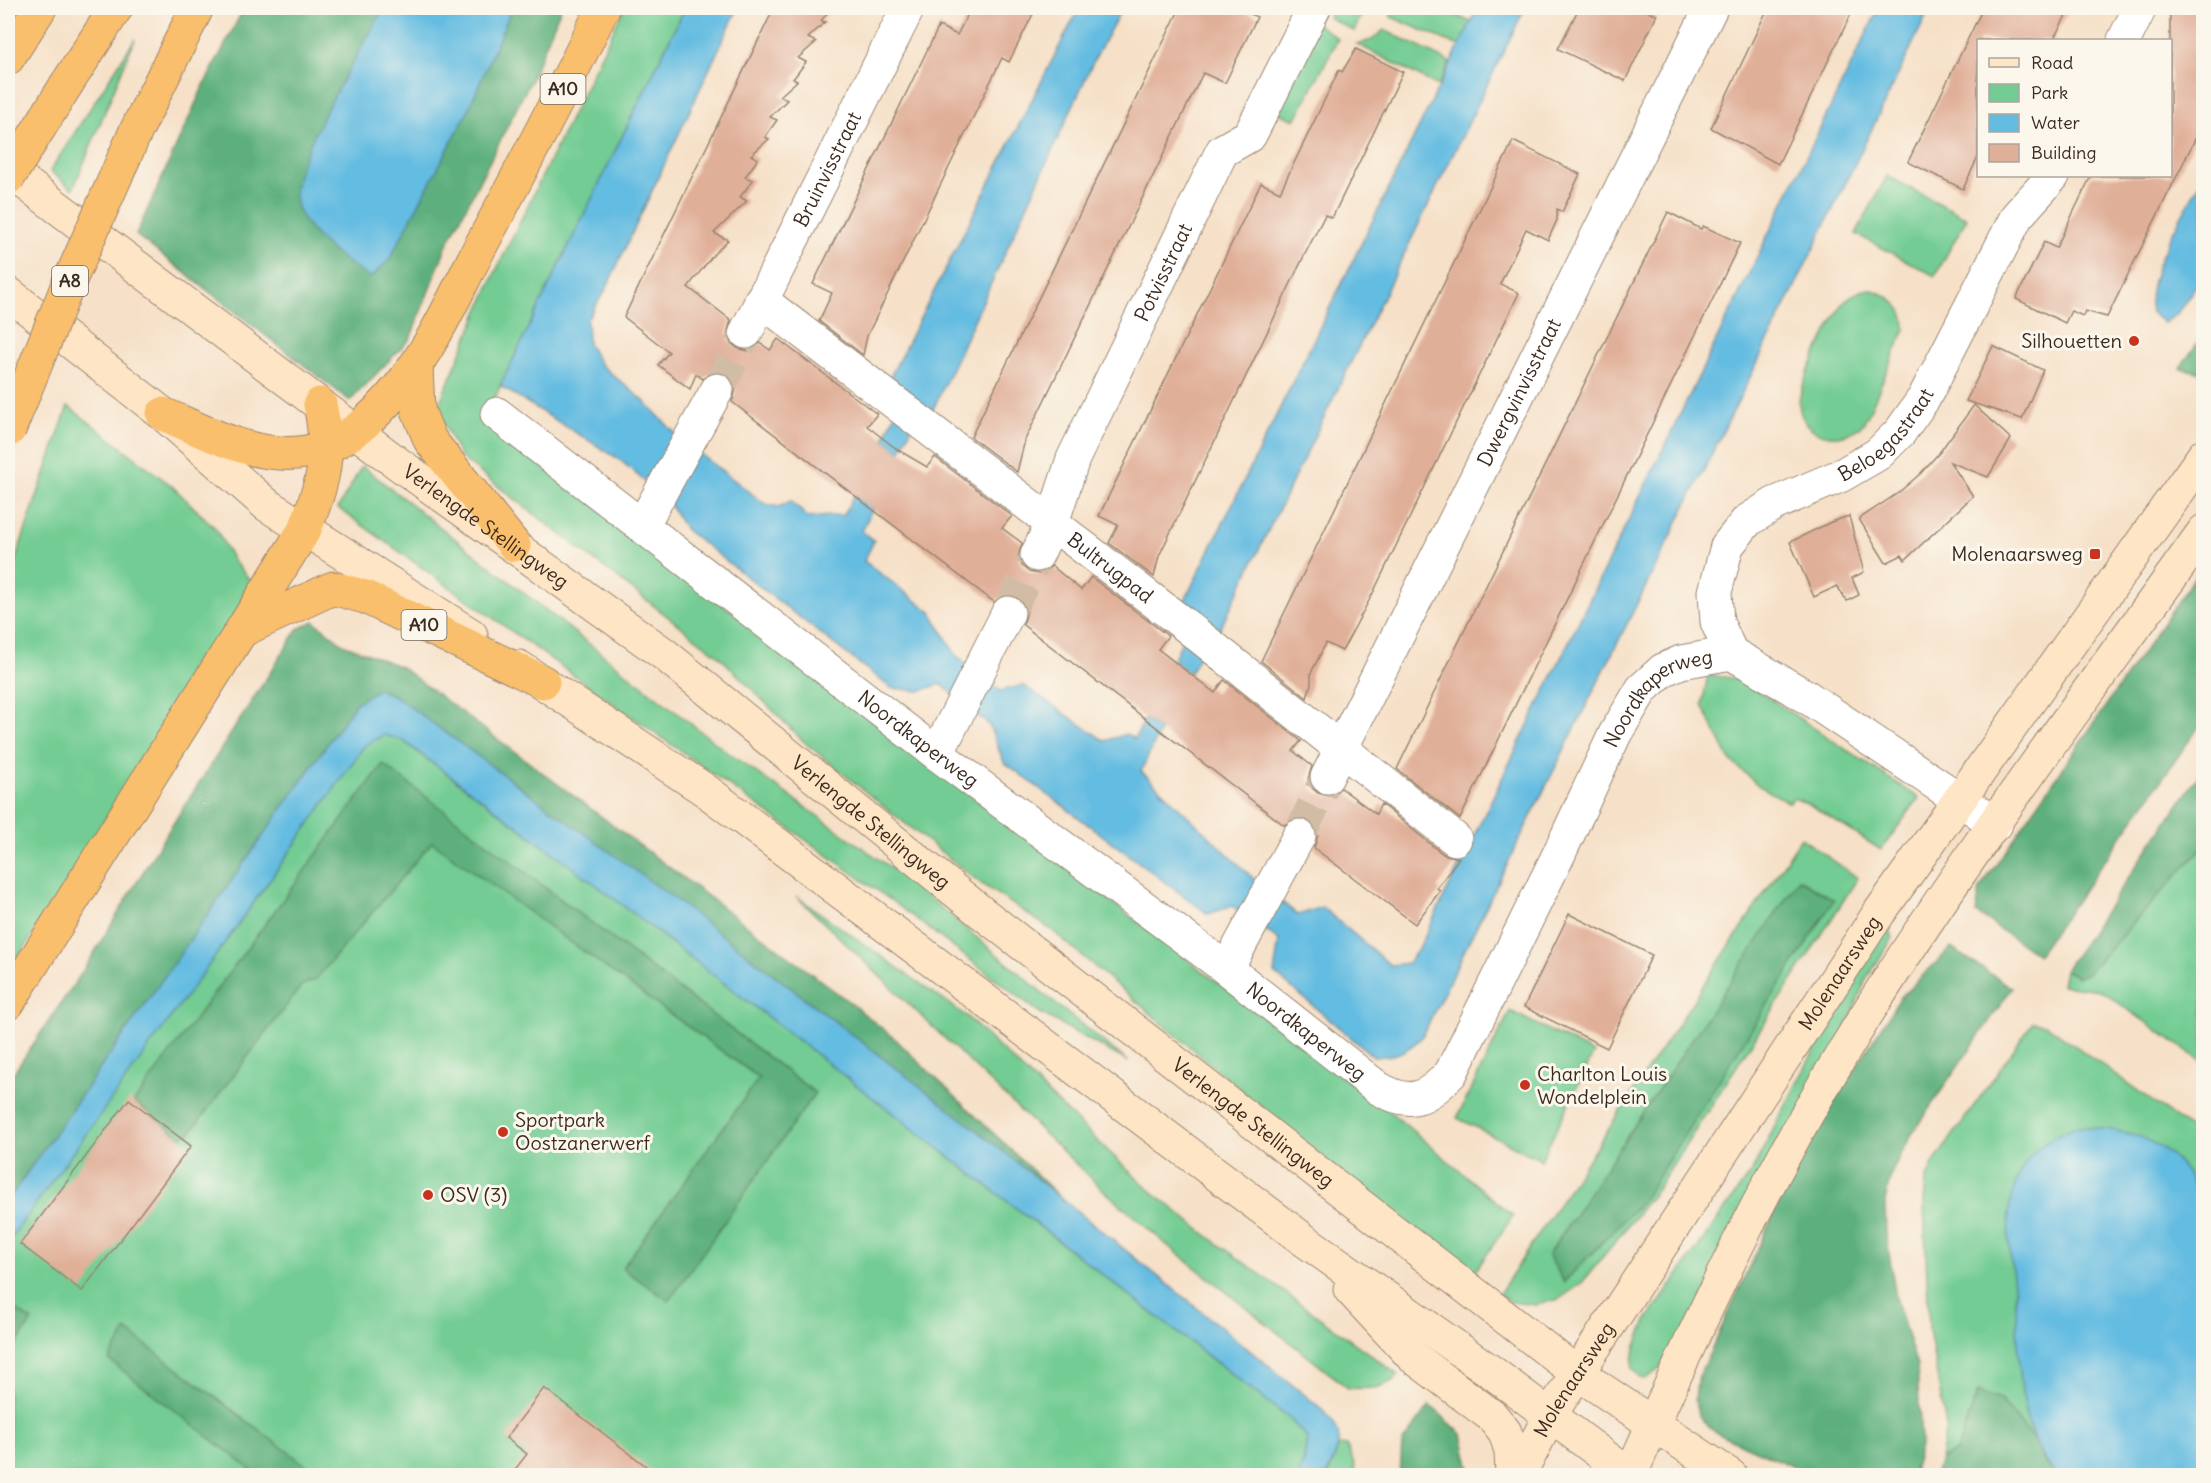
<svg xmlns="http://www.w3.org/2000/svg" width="2211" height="1483" viewBox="0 0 2211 1483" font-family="Delius,sans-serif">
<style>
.green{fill:#72cc93;stroke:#567b58;stroke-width:1.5}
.forest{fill:#5db07d;stroke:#4c6d4e;stroke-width:1.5}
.water{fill:#64bce1;stroke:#507380;stroke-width:1.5}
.building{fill:#e0af98}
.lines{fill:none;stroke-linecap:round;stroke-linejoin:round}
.street-tunnel{stroke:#d1bca5;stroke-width:33;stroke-dasharray:33 16;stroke-linecap:butt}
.street-casing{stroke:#988572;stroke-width:35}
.secondary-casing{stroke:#988572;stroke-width:35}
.highway-casing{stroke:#988572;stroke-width:35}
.street{stroke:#fff;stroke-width:33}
.secondary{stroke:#fde5c5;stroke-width:33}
.highway{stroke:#f9bf6d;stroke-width:33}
.highway-bridge-casing{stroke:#988572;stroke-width:35;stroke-linecap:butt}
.highway-bridge{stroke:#f9bf6d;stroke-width:33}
.poi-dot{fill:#c8321e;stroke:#fbf7ec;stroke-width:2}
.labels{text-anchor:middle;stroke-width:6;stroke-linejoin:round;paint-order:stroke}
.shield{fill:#fbf7ec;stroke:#75685c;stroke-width:1.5}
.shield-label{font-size:18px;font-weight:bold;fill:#3b2a1e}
.street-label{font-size:20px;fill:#3b2a1e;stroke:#fbf7ec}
.poi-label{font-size:20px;fill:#3b2a1e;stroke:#fbf7ec;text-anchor:start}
</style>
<rect width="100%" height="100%" fill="#fbf7ec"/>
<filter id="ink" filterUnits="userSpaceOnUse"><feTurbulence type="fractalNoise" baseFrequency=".0167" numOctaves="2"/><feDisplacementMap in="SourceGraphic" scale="12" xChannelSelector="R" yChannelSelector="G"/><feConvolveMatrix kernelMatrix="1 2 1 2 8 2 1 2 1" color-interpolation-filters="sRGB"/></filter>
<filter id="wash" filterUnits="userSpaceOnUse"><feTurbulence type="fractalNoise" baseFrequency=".008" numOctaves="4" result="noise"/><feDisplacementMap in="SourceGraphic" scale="24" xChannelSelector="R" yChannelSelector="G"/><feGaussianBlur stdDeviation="1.35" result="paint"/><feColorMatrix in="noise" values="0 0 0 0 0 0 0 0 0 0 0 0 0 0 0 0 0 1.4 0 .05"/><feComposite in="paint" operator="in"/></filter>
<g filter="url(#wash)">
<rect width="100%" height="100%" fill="#f6e0c7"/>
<g class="green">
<polygon points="624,8 685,8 484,420 946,777 1360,1090 1374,1098 1513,1216 1472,1276 1419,1240 1049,928 983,885 878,802 803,741 719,656 460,457 437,409 495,273"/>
<polygon points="1333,8 1365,8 1354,31 1328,17"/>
<polygon points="1392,8 1440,8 1471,22 1459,46 1391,17"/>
<polygon points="1316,23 1338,39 1295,120 1271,110"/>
<polygon points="1384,30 1450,62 1438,86 1357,44 1372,40"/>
<polygon points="135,39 73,189 50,171"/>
<polygon points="1887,176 1967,218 1935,276 1856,234"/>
<path d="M1870,289C1890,296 1906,306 1905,329C1895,352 1885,374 1876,397C1872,405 1869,415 1864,422C1844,447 1802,438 1799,404C1798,387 1834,314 1846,300C1853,293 1861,291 1870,289Z"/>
<polygon points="68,406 172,486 216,529 234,562 254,584 8,974 8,581"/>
<polygon points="362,466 727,752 907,879 1057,1005 1129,1062 1039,1012 896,904 338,508"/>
<polygon points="1708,675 1740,679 1919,798 1881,850 1809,804 1793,798 1790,803 1759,786 1729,759 1702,705"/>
<polygon points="384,735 402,740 599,887 1290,1419 1307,1438 1304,1461 1298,1476 8,1476 8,1242 365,744"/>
<polygon points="1801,838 1858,878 1658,1188 1581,1284 1559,1299 1536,1305 1510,1302 1499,1294"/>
<polygon points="2203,847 2203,1062 2100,990 2062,985 2065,970 2078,977"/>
<path d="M796,896L966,1016L1145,1186L1205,1234L1398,1375C1387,1390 1366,1389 1348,1388L1167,1245L1101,1188Z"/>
<polygon points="1884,929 1888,930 1893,938 1866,979 1844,1035 1675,1349 1660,1367 1647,1379 1640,1378 1632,1368 1635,1348 1646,1321 1751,1172 1859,964"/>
<polygon points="1510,1011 1594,1053 1541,1160 1457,1118"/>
<polygon points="2033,1022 2045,1024 2203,1138 2203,1214 2199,1197 2015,1293 2025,1412 2036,1443 2001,1400 1957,1451 1940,1459 1946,1427 1929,1330 1924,1203 1926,1180 1934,1162"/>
<polygon points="1339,1445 1347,1446 1355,1467 1353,1475 1328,1476"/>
</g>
<g class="forest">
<polygon points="244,8 384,8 305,158 370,278 389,259 466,115 512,8 561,8 531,80 446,247 410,339 350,401 136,235 202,89"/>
<polygon points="2203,335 2203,373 2180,368"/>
<polygon points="2203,565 2203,721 2038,955 1976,913 1980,888"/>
<path d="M314,621L343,644L401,667L848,1001L893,1037L1081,1217C860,1034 627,865 395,696L378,689L356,703L8,1200V1081L85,968L160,844L298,629Z"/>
<polygon points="383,764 815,1093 669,1301 622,1268 759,1078 432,842 315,980 302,985 190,1133 181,1137 134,1102"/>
<polygon points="2203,769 2203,847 2087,974 2078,977 2065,970"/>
<polygon points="1799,879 1834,900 1643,1200 1564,1282 1548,1255"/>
<polygon points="1951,948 2012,988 1913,1132 1891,1174 1885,1201 1886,1234 1896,1298 1917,1366 1921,1443 1912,1475 1812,1475 1715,1432 1700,1418 1695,1400 1697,1381 1786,1187 1830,1108 1900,998"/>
<polygon points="8,1304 32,1321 8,1356"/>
<polygon points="126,1330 319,1475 258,1475 109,1360"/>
<polygon points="1978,1392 2001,1400 2036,1443 2044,1461 2057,1475 1935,1476 1940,1459 1957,1451"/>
<polygon points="1430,1405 1462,1434 1471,1475 1400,1475 1402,1443"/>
</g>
<g class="water">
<path d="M384,8H512L466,115L389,260L370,278C345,261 315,241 300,214C297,209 294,197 295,192C298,149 362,49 384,8Z"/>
<path d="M685,8H738L605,291L587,319L588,344L601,365L644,401L681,439L765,504L779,507L791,501L808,518L843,515L855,494L873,507L862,531L874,541L864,561L931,612L956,655L1001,691L1023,685L1105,741L1126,734L1135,739L1145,719L1160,731L1141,771L1256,881L1298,915L1322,907L1390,965L1408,963L1419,948L1879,8H1930C1766,353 1590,693 1422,1037C1405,1053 1397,1056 1374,1057L1274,973L1279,940L1232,906L1208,914L1004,762L989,725L941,684L920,691L891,688L685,529L667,501L619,459L500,386Z"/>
<polygon points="1079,8 1122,8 1094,60 930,416 920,410 900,452 884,439 903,396 886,385"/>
<polygon points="1478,8 1525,8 1218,633 1213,630 1190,673 1173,661 1192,619 1179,612"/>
<path d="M2203,177V275L2177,314L2164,323L2151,312C2143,273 2186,211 2203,177Z"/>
<path d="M378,689L395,696L676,900L978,1131L1322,1409C1347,1435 1340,1444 1327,1475H1298L1304,1461L1307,1438L1290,1419L599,887L402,740L384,735L365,745L245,915L8,1242V1200L356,703Z"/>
<path d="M2073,1127C2139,1127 2186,1145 2204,1214L2203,1475H2057C2041,1458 2030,1435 2025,1411C2018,1373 2018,1334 2015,1296C2012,1258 2001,1220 2016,1182C2027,1152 2045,1139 2073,1127Z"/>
</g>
<g id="blocks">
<g class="building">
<polygon points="774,8 831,8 821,21 825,22 808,38 816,42 798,58 806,62 793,79 797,81 780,96 787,100 770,117 777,120 765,137 769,139 751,155 758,159 745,177 753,180 740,197 747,201 714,233 728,240 714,254 688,287 731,320 727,334 730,342 737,348 748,351 760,343 770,350 778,339 877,414 867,426 898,450 927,467 935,457 1012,516 1002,528 1022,543 1018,557 1022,566 1029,572 1039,574 1052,566 1081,590 1091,577 1168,636 1158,649 1215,693 1224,680 1301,741 1293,751 1312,766 1308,779 1312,788 1318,793 1329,796 1341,788 1376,814 1381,804 1443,854 1459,858 1437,888 1440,891 1415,924 1314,848 1318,835 1315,826 1308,820 1298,817 1284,825 1023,625 1027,611 1023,602 1017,597 1006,594 994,602 732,402 736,389 733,380 727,374 716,371 703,379 696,374 690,389 658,365 669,352 624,317"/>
<polygon points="971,8 1036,8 1009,62 1002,58 867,336 863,355 819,321 832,293 813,284 939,26 957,35"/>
<polygon points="1180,8 1238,8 1257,17 1225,83 1203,73 1025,440 1017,472 971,437"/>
<polygon points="1579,8 1641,8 1657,15 1625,81 1558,49"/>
<polygon points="1768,8 1854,8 1778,164 1711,128"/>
<polygon points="1983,8 2070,8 2053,40 1978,40 1978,157 1963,189 1908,162"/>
<polygon points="2170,8 2204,8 2204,121 2107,317 2085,311 2083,316 2071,311 2065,323 2016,299 2044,242 2056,248 2091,176 2170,176"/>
<polygon points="1356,49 1403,72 1332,218 1325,215 1304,256 1159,556 1154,577 1109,543 1118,525 1099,516 1261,183 1280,192 1339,70 1342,72"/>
<polygon points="1513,141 1580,174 1562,212 1557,209 1557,220 1548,240 1526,229 1500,284 1519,293 1373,593 1342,651 1326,643 1311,673 1311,684 1307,698 1261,661"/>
<polygon points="1668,212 1701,229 1703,226 1740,243 1460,819 1397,769"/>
<polygon points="1993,346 2043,370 2022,419 1966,401"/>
<polygon points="1974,405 2011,439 1988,477 1950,462 1973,496 1905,560 1902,555 1886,563 1859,519 1898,493 1920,474 1939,453"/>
<polygon points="1849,516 1864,572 1852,578 1859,595 1847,601 1837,586 1814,597 1790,542 1831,522"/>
<polygon points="1569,914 1652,955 1607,1048 1524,1007"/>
<polygon points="129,1099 191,1146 82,1291 20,1244"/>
<polygon points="544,1388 659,1476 510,1476 527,1454 506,1438"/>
</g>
</g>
</g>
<g filter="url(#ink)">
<use href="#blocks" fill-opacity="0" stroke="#988572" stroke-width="1.5"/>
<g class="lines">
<g class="street-tunnel">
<polyline points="717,390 746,332"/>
<polyline points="1008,613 1037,555"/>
<polyline points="1299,836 1327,777"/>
</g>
<defs>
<g id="street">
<polyline points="2124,40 2140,8"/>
<path id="s1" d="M761,300L1185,625L1455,839"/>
<path id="s2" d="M746,332L908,8"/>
<path id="s3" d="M497,414L937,754L1227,969L1378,1088C1410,1107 1427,1099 1451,1073L1558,856L1615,734L1642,689L1663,670L1681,662L1731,653L1807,697L1996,824"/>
<polyline points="642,526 717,390"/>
<path id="s4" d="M1037,555L1052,523L1073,459L1222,151L1250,135L1314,8"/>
<path id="s5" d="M1731,653L1717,622L1715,592L1727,546L1747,521L1774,504L1842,475L1878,454L1900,432L1924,398L2017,216L2053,176"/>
<polyline points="937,754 1008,613"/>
<path id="s6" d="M1327,777L1711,8"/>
<polyline points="1227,969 1299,836"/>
</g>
<g id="secondary">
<path id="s7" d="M8,170L400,465L664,654L981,912L1577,1373L1731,1476"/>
<polyline points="8,293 163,414 267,505 471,635"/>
<polyline points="519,667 705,790 1304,1240 1493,1373 1631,1476"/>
<polyline points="1350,1289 1412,1356 1493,1417 1505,1432 1511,1451 1512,1476"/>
<path id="s8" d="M1519,1476L1550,1415L1879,913L2204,455"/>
<path d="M1630,1476C1699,1319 1772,1165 1863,1020C1968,852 2089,692 2204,531"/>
</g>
<g id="highway">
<polyline points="8,58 40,8"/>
<polyline points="68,82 116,8"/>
<polyline points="135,133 197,8"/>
<polyline points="416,366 418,410 430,440 514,545"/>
<path d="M163,414C208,433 256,460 306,452C345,446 376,416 400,386C433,346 455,295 479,249C522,169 564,89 603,8"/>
<polyline points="243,630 333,588 365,597 543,682"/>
<path d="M8,1003L305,529C324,479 331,458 320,404"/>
</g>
</defs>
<use href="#street" class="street-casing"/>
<use href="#secondary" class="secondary-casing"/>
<use href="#highway" class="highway-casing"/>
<use href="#street" class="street"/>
<use href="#secondary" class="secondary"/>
<use href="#highway" class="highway"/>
<defs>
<g id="highway-bridge">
<polyline points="8,178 68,82"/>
<polyline points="9,430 67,287 135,133"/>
</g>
</defs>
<use href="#highway-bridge" class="highway-bridge-casing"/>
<use href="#highway-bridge" class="highway-bridge"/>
</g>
</g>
<g class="poi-dot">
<circle cx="2134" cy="341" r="6"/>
<rect x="2089" y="548" width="12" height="12" rx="3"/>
<circle cx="1525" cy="1085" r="6"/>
<circle cx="503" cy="1132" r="6"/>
<circle cx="428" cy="1195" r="6"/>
</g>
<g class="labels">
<g class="shield">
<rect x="540.5" y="74" width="45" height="30" rx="4.5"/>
<rect x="52" y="266" width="36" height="30" rx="4.5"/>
<rect x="401.5" y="610" width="45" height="30" rx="4.5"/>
</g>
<g class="shield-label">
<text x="563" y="95">A10</text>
<text x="70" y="287">A8</text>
<text x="424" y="631">A10</text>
</g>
<g class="street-label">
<text dy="7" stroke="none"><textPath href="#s2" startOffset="182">Bruinvisstraat</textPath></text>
<text dy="7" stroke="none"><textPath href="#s4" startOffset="310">Potvisstraat</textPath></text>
<text dy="7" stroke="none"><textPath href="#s6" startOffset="430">Dwergvinvisstraat</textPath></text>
<text dy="7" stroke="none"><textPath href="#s5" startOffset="310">Beloegastraat</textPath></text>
<text dy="7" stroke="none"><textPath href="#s7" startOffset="596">Verlengde Stellingweg</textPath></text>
<text dy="7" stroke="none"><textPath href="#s1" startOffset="440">Bultrugpad</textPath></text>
<text dy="7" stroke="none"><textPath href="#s3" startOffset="1629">Noordkaperweg</textPath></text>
<text dy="7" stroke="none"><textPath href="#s3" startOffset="532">Noordkaperweg</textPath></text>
<text dy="7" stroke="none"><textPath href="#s7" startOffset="1082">Verlengde Stellingweg</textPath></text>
<text dy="7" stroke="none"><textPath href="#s8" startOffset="597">Molenaarsweg</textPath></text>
<text dy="7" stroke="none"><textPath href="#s3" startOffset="1018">Noordkaperweg</textPath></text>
<text dy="7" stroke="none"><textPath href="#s7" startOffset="1568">Verlengde Stellingweg</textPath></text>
<text dy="7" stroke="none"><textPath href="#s8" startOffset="111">Molenaarsweg</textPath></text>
</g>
<g class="poi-label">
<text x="2122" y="348" text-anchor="end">Silhouetten</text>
<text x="2083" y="561" text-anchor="end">Molenaarsweg</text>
<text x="1537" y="1081">Charlton Louis<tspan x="1537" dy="23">Wondelplein</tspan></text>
<text x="515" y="1127">Sportpark<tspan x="515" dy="23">Oostzanerwerf</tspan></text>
<text x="440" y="1202">OSV (3)</text>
</g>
</g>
<rect width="2211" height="1483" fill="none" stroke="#fbf7ec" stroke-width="30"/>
<rect x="1977" y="39" width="195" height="138" fill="#fbf7ec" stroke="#aea59a" stroke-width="1.5"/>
<rect x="1989" y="58" width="30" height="9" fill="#fde5c5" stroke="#aea59a" stroke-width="1.5"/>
<text x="2031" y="69" font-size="18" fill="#3b2a1e">Road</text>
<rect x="1989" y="84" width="30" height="18" fill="#72cc93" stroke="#aea59a" stroke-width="1.5"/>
<text x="2031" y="99" font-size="18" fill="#3b2a1e">Park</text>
<rect x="1989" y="114" width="30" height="18" fill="#64bce1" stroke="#aea59a" stroke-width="1.5"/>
<text x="2031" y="129" font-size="18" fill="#3b2a1e">Water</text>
<rect x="1989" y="144" width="30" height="18" fill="#e0af98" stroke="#aea59a" stroke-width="1.5"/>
<text x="2031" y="159" font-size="18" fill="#3b2a1e">Building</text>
</svg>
